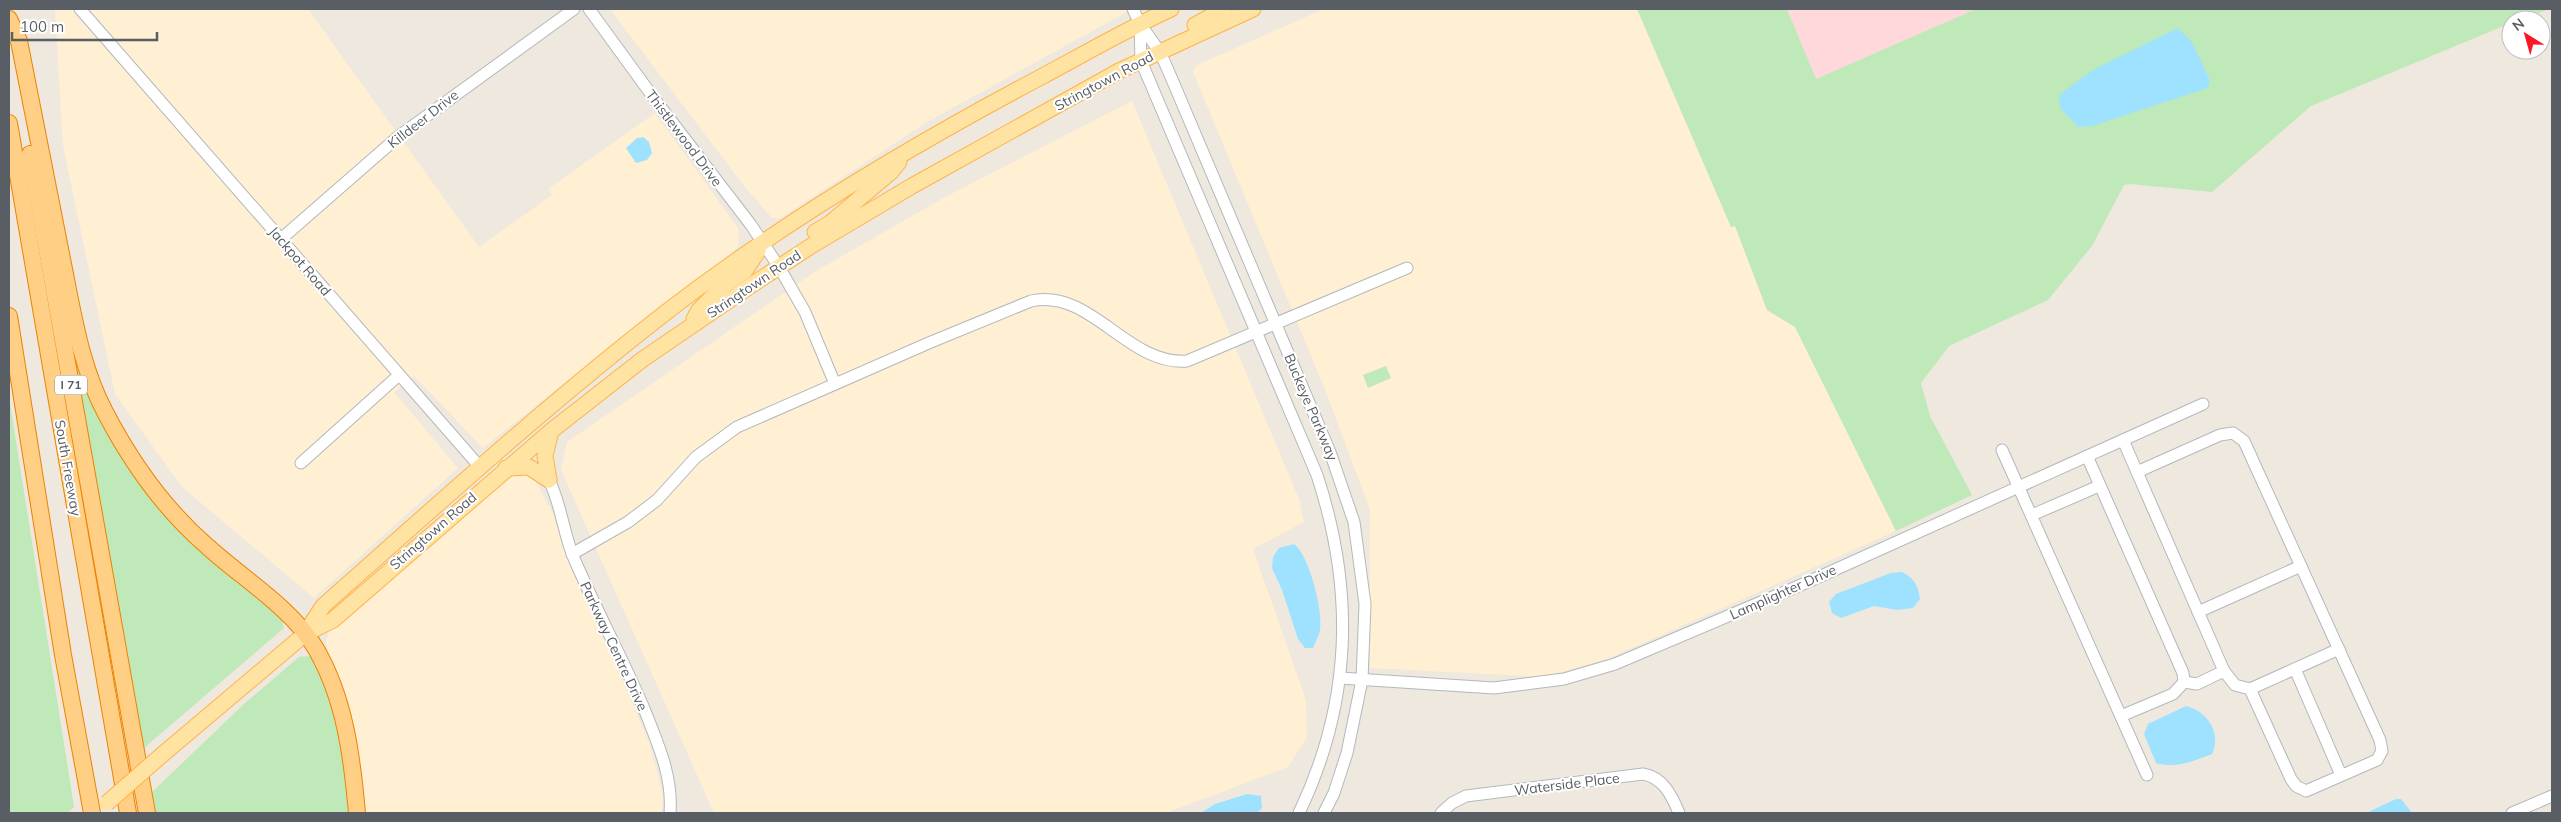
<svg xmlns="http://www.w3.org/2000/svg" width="2561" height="822" viewBox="0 0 2561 822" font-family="Mulish,sans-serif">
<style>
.commercial{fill:#ffefd3}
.medical{fill:#fed8da}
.green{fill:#bfe9b8;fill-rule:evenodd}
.water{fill:#9ee2ff}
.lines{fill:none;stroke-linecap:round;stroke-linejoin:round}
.minor-casing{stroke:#b3b8bc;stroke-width:13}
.major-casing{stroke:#ffb247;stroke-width:17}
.highway-casing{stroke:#ed8200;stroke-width:18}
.minor{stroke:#fff;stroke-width:11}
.major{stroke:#ffe3a3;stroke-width:15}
.highway{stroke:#ffcf85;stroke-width:16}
.major-bridge-casing{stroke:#ffb247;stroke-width:17;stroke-linecap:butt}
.major-bridge{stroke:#ffe3a3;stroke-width:15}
.labels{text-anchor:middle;stroke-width:4;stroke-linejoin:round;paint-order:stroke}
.shield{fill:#fff;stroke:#8a8e92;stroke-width:1}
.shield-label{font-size:12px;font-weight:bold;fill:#585e63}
.street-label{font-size:14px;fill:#585e63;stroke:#fff}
</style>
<rect width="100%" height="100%" fill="#eee8df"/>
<g class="commercial">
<polygon points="55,9 308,9 479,247 552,195 548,189 655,113 738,228 739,245 725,262 579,377 571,378 483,448 414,376 394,392 458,468 314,598 182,487 115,394 63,146"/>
<polygon points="610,9 1132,9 929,121 779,219 771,217 744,186"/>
<polygon points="1324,9 1637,9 1731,226 1735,226 1767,310 1795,327 1896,531 1607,659 1543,677 1370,668 1370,510 1326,392 1193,72 1197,65"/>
<polygon points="1132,101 1299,499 1304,522 1253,549 1306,700 1307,737 1288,767 1166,813 714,813 561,470 567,442 816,271 947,196"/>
<polygon points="515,474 532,474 552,512 577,577 650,744 663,796 662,813 362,813 364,801 348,701 329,658 326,641 330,629"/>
</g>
<polygon class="medical" points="1787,9 1976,9 1816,79"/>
<g class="green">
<path d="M1637,9H1787L1816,79L1976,9H2550L2518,20H2511V23L2311,106L2212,192L2130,184L2124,185L2092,246L2048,300L1949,346L1921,383L1930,416L1972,495L1896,531L1795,327L1767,310L1735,226L1731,227ZM2206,72L2210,80L2060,108Z"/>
<polygon points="1386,366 1391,378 1368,388 1363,375"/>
<path d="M76,370H81C94,403 108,440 130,469C169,522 226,567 275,611L282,621L284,628L144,748Z"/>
<polygon points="9,397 74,807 67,813 9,813"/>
<polygon points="311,656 338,715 350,813 155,813 151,793 244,704 299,657"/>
</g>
<g class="water">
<polygon points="2178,28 2192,42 2210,80 2208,88 2092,126 2078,127 2060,108 2059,95 2093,70"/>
<polygon points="643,137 649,142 652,153 647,160 636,163 626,148 637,138"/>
<path d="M1294,544C1309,555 1323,610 1320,630C1319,636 1315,642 1313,648H1305L1298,639L1282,590L1272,568L1273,557L1279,548Z"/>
<path d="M1902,572C1914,578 1918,585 1920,599L1913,608L1897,610L1874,606L1841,618L1832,613L1829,602L1836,594L1891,573Z"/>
<path d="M2186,706C2207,711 2222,733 2212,754C2193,761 2176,769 2156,763L2144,734L2148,724Z"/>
<polygon points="1247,794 1261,796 1262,808 1257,813 1201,813 1215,804"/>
<polygon points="2396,799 2401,799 2412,813 2366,813"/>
</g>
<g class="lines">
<defs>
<g id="minor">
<polyline points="80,9 480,467"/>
<polyline points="589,9 656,101 751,225 779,267 805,312 835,384"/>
<polyline points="1133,9 1140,24 1160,52 1171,77 1330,452 1354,522 1365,604 1362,680 1347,753 1334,793 1324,813"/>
<path d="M1140,24L1141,61L1317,475C1355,591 1352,702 1299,813"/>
<polyline points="281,239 399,136 574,9"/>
<polyline points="2123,440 2137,472 2220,435 2233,433 2244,441 2380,740 2382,751 2377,760 2306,791 2296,786 2291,779 2250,689 2235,685 2224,671 2197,684 2184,682"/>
<polyline points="2002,450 2147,775"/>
<polyline points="2087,456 2183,673 2184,682 2173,694 2121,716"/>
<polyline points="301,463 399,375"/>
<polyline points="2137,472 2224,671"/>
<path d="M549,480C561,504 563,531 573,556C595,608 623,659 645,711C658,744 673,777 670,813"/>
<polyline points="2032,515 2099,486"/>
<path d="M572,554L628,522L657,500L696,457L737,427L931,342L1031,301C1091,288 1128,366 1187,361L1407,268"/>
<polyline points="2198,612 2301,566"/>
<polyline points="2295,669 2341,775"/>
<polyline points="1340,678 1494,688 1564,679 1615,664 1801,585 2203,404"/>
<polyline points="2250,689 2339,649"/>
<path d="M1441,813L1452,803L1466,796L1643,774C1663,777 1672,796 1679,813"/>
<polyline points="2512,813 2552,796"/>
</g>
<g id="major">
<polyline points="1195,25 1224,9"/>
<polyline points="815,232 830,223 891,172 899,162"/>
<polyline points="694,319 699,310 723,286 745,271 758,251"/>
<polyline points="506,468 529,467 549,480"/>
<polyline points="549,480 545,456 551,431"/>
<path d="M306,632L323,606C436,506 549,403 669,310C782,223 914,144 1041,77C1084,54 1127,29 1171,9"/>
<polyline points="163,754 305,634 333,620 551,431 643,359 753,284 811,246 912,186 1119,71 1253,9"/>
</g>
<g id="highway">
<path d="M9,19L19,41C34,115 48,190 63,264C73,314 81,367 105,412C131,462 165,510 208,547C242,578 293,609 316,649C345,699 352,757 357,813"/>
<polyline points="9,123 128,813"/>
<polyline points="30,154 147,813"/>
<polyline points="9,316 63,655 92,813"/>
</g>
</defs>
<use href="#minor" class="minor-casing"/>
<use href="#major" class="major-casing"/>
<use href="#highway" class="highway-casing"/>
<use href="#minor" class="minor"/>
<use href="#major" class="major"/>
<use href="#highway" class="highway"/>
<defs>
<polyline id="major-bridge" points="107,803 163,754"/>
</defs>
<use href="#major-bridge" class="major-bridge-casing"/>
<use href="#major-bridge" class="major-bridge"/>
</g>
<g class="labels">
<rect class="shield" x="55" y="375.5" width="32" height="19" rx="4"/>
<g class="shield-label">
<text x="71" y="389">I 71</text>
</g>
<g class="street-label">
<text transform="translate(1104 81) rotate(-28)" y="5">Stringtown Road</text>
<text transform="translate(423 119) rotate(-38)" y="5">Killdeer Drive</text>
<text transform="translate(684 138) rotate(53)" y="5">Thistlewood Drive</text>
<text transform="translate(300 261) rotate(49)" y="5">Jackpot Road</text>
<text transform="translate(754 284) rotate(-34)" y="5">Stringtown Road</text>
<text transform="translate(1311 407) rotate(67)" y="5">Buckeye Parkway</text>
<text transform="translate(68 468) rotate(80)" y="5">South Freeway</text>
<text transform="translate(433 531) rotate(-41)" y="5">Stringtown Road</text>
<text transform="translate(1783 592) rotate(-24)" y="5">Lamplighter Drive</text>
<text transform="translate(614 646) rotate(65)" y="5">Parkway Centre Drive</text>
<text transform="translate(1567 784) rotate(-7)" y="5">Waterside Place</text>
</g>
</g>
<rect width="2561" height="822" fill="none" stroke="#585e63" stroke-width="20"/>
<g transform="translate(2526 35) rotate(323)"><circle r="24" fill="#ffffff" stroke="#bcbfc1"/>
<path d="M0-4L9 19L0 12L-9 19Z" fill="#fc1725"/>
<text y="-8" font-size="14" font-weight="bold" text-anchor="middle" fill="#585e63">N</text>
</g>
<path d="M12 32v8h145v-8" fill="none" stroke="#585e63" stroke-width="2.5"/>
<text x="20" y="32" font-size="15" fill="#585e63" stroke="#ffffff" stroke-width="4" paint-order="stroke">100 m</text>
</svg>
